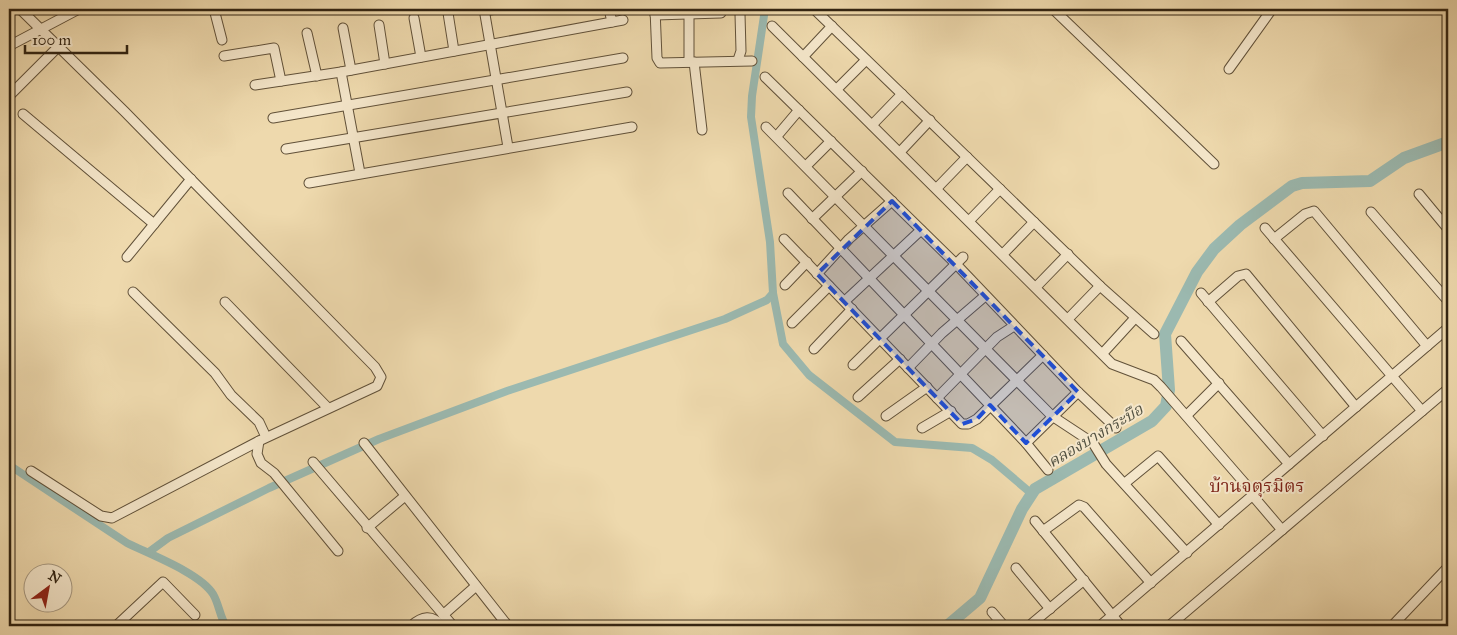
<svg xmlns="http://www.w3.org/2000/svg" width="1457" height="635" viewBox="0 0 1457 635" font-family="'IM FELL Great Primer','Noto Serif Thai',serif">
<style>
.lines{fill:none;stroke-linecap:round;stroke-linejoin:round}
.canal{stroke:#9bb9b0;stroke-width:8}
.river{stroke:#9bb9b0;stroke-width:12}
.minor-casing{stroke:#615139;stroke-width:11}
.minor{stroke:#f4e6ca;stroke-width:9}
.marked{fill:#1d4ed8;fill-opacity:0.2;stroke:#1d4ed8;stroke-width:4;stroke-dasharray:10 6;stroke-linejoin:round}
.labels{text-anchor:middle;stroke-width:4;stroke-linejoin:round;paint-order:stroke}
.water-label{font-size:16px;font-style:italic;fill:#525141;stroke:#f4e6ca}
.quarter-label{font-size:18px;fill:#7a1f14;stroke:#f4e6ca}
</style>
<rect width="100%" height="100%" fill="#eed9ad"/>
<filter id="stains"><feTurbulence type="fractalNoise" baseFrequency=".004" numOctaves="4"/><feColorMatrix values="0 0 0 0 .2 0 0 0 0 .09 0 0 0 0 .02 0 0 0 .5 -.17"/></filter>
<radialGradient id="worn" r=".72"><stop offset=".6" stop-color="#630" stop-opacity="0"/><stop offset="1" stop-color="#630" stop-opacity=".3"/></radialGradient>
<g class="lines">
<g class="canal">
<polyline points="773,293 783,344 809,375 895,442 972,448 992,460 1032,494"/>
<path d="M9,465L127,543C149,554 200,573 213,594C219,604 220,617 226,626"/>
<polyline points="149,552 168,538 269,488 379,439 507,391 725,319 767,300 773,293 770,242 751,117 752,96 765,9"/>
</g>
<polyline class="river" points="947,626 980,598 1022,509 1035,489 1152,421 1166,406 1169,390 1165,334 1197,272 1214,249 1240,225 1292,186 1302,183 1370,181 1404,158 1448,142"/>
<defs>
<g id="minor">
<polyline points="20,9 125,112 375,367 381,377 377,386 259,441 112,518 101,516 31,471"/>
<polyline points="214,9 222,40"/>
<polyline points="484,9 508,147"/>
<polyline points="609,9 612,22"/>
<polyline points="655,9 657,58 660,63 752,61"/>
<polyline points="814,9 1100,286 1154,334"/>
<polyline points="1053,9 1214,164"/>
<polyline points="484,11 496,9"/>
<polyline points="448,13 454,51"/>
<polyline points="689,14 689,62"/>
<polyline points="655,15 721,13"/>
<polyline points="414,18 421,57"/>
<polyline points="379,25 385,64"/>
<polyline points="772,26 1112,364 1154,380 1161,387 1254,494"/>
<polyline points="343,28 351,70"/>
<polyline points="307,33 317,76"/>
<polyline points="9,46 79,9"/>
<polyline points="224,56 274,48 281,81"/>
<polyline points="803,57 832,26"/>
<polyline points="738,60 741,51 740,14"/>
<polyline points="694,62 702,130"/>
<polyline points="1229,69 1272,9"/>
<polyline points="341,72 360,173"/>
<polyline points="765,77 956,264 1078,392 1116,428"/>
<polyline points="255,85 341,72 623,20"/>
<polyline points="837,89 866,60"/>
<polyline points="9,96 59,46"/>
<polyline points="23,114 154,224"/>
<polyline points="273,118 623,58"/>
<polyline points="872,125 902,94"/>
<polyline points="766,127 1052,416 1093,443 1106,464 1187,553"/>
<polyline points="777,136 799,110"/>
<polyline points="286,149 627,92"/>
<polyline points="900,152 930,120"/>
<polyline points="806,166 831,141"/>
<polyline points="309,183 632,127"/>
<polyline points="937,188 967,157"/>
<polyline points="788,193 1026,443 1048,470"/>
<polyline points="1419,194 1448,229"/>
<polyline points="1371,212 1448,301"/>
<polyline points="812,219 862,171"/>
<polyline points="969,221 1000,189"/>
<polyline points="1265,228 1422,411"/>
<polyline points="784,239 962,424 968,424 977,419 1043,355"/>
<polyline points="1274,239 1305,214 1314,211 1427,346"/>
<polyline points="1003,254 1034,222"/>
<polyline points="127,257 191,179"/>
<polyline points="817,274 849,239 892,201"/>
<polyline points="785,285 807,262"/>
<polyline points="1036,287 1068,254"/>
<polyline points="133,292 215,373 231,395 259,422 266,437"/>
<polyline points="1201,293 1323,436"/>
<polyline points="845,301 921,230"/>
<polyline points="225,302 328,408"/>
<polyline points="1208,302 1238,276 1246,274 1356,407"/>
<polyline points="1068,319 1100,286"/>
<polyline points="792,323 829,286"/>
<polyline points="1181,341 1289,464"/>
<polyline points="814,349 852,309"/>
<polyline points="1103,353 1135,318"/>
<polyline points="853,365 963,257"/>
<polyline points="908,368 942,333 985,296"/>
<polyline points="858,397 900,359"/>
<polyline points="937,398 997,337 1014,326"/>
<polyline points="1187,415 1219,383"/>
<polyline points="886,416 927,387"/>
<polyline points="922,428 951,411"/>
<polyline points="259,441 257,454 261,463 274,473 338,551"/>
<polyline points="364,443 508,626"/>
<polyline points="1026,443 1078,392"/>
<polyline points="313,462 453,626"/>
<polyline points="1125,483 1158,456 1219,525"/>
<polyline points="1253,496 1282,530"/>
<polyline points="1035,521 1121,626"/>
<polyline points="367,528 405,496"/>
<polyline points="1043,531 1079,505 1084,507 1151,583"/>
<polyline points="1016,568 1050,609"/>
<polyline points="992,612 1004,626"/>
<polyline points="443,615 476,586"/>
<polyline points="116,626 163,582 195,615"/>
<path d="M411,626C422,616 432,614 442,626"/>
<polyline points="1029,626 1084,580"/>
<polyline points="1100,626 1448,328"/>
<polyline points="1169,626 1448,389"/>
<polyline points="1392,626 1448,567"/>
</g>
</defs>
<use href="#minor" class="minor-casing"/>
<use href="#minor" class="minor"/>
</g>
<path class="marked" d="M892,201L1078,392L1026,443L990,405L977,419L962,424L817,274Z"/>
<g class="labels">
<g class="water-label">
<text transform="translate(1095 435) rotate(-31)" y="6">คลองบางกระบือ</text>
</g>
<g class="quarter-label">
<text x="1257" y="492">บ้านจตุรมิตร</text>
</g>
</g>
<rect width="1457" height="635" fill="none" stroke="#eed9ad" stroke-width="30"/>
<rect x="10" y="10" width="1437" height="615" fill="none" stroke="#322412" stroke-width="2.5"/>
<rect x="15" y="15" width="1427" height="605" fill="none" stroke="#322412"/>
<g transform="translate(48 588) rotate(32)"><circle r="24" fill="#f4e6ca" stroke="#a69880"/>
<path d="M0-4L9 19L0 12L-9 19Z" fill="#8f2418"/>
<text y="-8" font-size="14" font-weight="bold" text-anchor="middle" fill="#322412">N</text>
</g>
<path d="M25 45v8h102v-8" fill="none" stroke="#322412" stroke-width="2.5"/>
<text x="32" y="45" font-size="15" fill="#322412" stroke="#f4e6ca" stroke-width="4" paint-order="stroke">100 m</text>
<rect width="100%" height="100%" filter="url(#stains)"/>
<rect width="100%" height="100%" fill="url(#worn)"/>
</svg>
